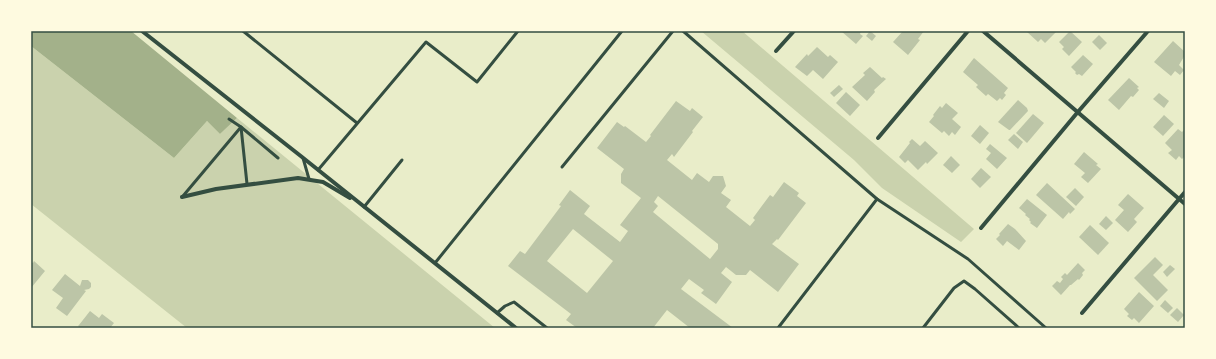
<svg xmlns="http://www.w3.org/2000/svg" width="1216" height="359" viewBox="0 0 1216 359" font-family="Poppins,sans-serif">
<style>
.green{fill:#cad2ad}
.water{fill:#a3b18a}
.building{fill:#bcc5a7;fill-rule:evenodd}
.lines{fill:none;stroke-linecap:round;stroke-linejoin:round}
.service{stroke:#344e41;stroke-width:3}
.minor{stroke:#344e41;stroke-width:4}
.neatline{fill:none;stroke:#344e41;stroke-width:1.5}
</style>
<rect width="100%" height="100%" fill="#e9edc9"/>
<g class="green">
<polygon points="701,31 742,31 974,229 961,242 882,188 854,160"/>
<polygon points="31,46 174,158 207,121 220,134 237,118 495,328 187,328 31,204"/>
</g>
<polygon class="water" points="31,31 131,31 237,118 220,134 207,121 174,158 31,46"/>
<g class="building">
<polygon points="841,31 861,31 860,34 863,36 856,44"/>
<polygon points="870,31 876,36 872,41 866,36"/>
<polygon points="903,31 924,31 918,39 920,40 908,55 893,42"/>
<polygon points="1026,31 1057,31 1045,43 1041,39 1038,42"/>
<polygon points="1070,31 1082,42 1069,56 1062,49 1064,47 1059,42"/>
<polygon points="1099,35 1107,43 1100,50 1092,42"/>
<polygon points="1173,41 1185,52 1185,55 1179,65 1184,70 1180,75 1175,71 1171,76 1154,62"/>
<polygon points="817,47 828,57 830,55 838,62 823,79 813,70 807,76 795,67 807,54 808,56"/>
<polygon points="1083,55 1093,64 1082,76 1079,74 1077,75 1075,73 1076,72 1071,67"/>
<polygon points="974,58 1008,88 1004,93 1006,95 1002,100 1000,98 997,101 988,94 986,96 976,87 978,85 963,72"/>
<polygon points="870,67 882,78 883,77 886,79 874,90 875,92 867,101 852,87 865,75 863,73"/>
<polygon points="1129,78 1139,87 1137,88 1139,90 1133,97 1131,96 1119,110 1108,100"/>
<polygon points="839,85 843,89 834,97 830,93"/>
<polygon points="846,92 860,105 850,116 836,103"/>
<polygon points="1159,93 1169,101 1164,108 1153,99"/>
<polygon points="1018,100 1027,108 1028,111 1010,130 1009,130 998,122"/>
<path d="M676,101L690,111L692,108L703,117L692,131L693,132L674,157L672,154L667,160L692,180L697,173L709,182L713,176H723L726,186L721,193L731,200L726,207L750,226L755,220L753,218L770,195L773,197L784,182L799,193L797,196L806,203L778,240L777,239L772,244L799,264L778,292L750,270L746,275H736L726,267L721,273L732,282L716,304L701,293L704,290L689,279L681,289L733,328H690L667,310L653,328H577L566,320L571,314L508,266L520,251L525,254L561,206L559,205L570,190L590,206L584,214L620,242L628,231L620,225L641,198L621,183V174L624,169L597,148L617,122L624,127L625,126L646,142L651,136L650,135ZM658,196L718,244V249L710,259L653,212L658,206L654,202ZM573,229L613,261L587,293L547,261Z"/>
<polygon points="946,103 958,113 952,119 961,127 955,135 952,132 949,136 944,131 942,133 929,122 934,116 933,115 940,106 942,108"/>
<polygon points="1033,114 1044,123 1027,143 1016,133"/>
<polygon points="1164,115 1174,124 1163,136 1153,127"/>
<polygon points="980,125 989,133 980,144 971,136"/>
<polygon points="1178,129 1182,132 1184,130 1185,131 1185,156 1182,159 1179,156 1176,160 1168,153 1172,150 1165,143"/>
<polygon points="1014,134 1023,142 1018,149 1008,140"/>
<polygon points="912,139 920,146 925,141 938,153 927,164 926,162 918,170 908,160 905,163 899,157 910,143 909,142"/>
<polygon points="990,144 1007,158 997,169 986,159 991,153 986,149"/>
<polygon points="1084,152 1098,164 1096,165 1101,169 1088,183 1081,177 1085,173 1074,164"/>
<polygon points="951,156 960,165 952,173 943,165"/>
<polygon points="981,168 991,177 980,188 971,179"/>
<polygon points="1047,183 1075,209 1070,214 1069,212 1063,219 1036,195"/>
<polygon points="1075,188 1084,197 1076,206 1066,197"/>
<polygon points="1128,194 1144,208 1134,219 1137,222 1128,232 1115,220 1124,210 1118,205"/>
<polygon points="1027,199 1047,215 1037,228 1030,223 1031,222 1029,220 1030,219 1025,215 1026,214 1019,208"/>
<polygon points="1106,216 1113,223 1106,230 1099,224"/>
<polygon points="1008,224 1015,229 1026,241 1019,250 1007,241 1003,246 996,239 1000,235 999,234"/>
<polygon points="1090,225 1109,243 1098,255 1079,237"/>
<polygon points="1155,257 1163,265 1153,275 1168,290 1157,301 1134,278"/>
<polygon points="34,261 45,271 31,288 31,262 33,263"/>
<polygon points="1078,263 1085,270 1082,273 1083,275 1079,280 1078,279 1071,285 1070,285 1061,295 1052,286 1057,281 1060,283 1063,279 1061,277 1065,273 1067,275"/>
<polygon points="1170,265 1175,269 1167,277 1163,272"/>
<polygon points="65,274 80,286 82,280 88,280 91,283 91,287 89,289 84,290 86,291 67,316 56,308 63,298 52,290"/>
<polygon points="1139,292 1154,306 1139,323 1134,318 1132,320 1127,316 1129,314 1124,309"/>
<polygon points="1165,300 1173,308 1168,313 1160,306"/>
<polygon points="1177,308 1184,315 1178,322 1170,315"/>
<polygon points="90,311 99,318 102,314 114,323 110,328 80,328 78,326 79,325"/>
</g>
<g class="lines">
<g class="service">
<polyline points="243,31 357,123"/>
<polyline points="683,31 877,199 968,259 1046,328"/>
<polyline points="229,119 241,127 247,184"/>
<polyline points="303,158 309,179"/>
<polyline points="562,167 673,31"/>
<polyline points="318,170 426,42 477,82 518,31"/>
<polyline points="183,196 241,127 278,158"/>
<polyline points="364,207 402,160"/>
<polyline points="435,263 622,31"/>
<polyline points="497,313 505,306 514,302 547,328"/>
<polyline points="778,328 877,199"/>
<polyline points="923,328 954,288 964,281 975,289 1019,328"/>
</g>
<g class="minor">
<polyline points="142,31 302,157 516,328"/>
<polyline points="983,31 1185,204"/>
<polyline points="776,51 794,31"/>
<polyline points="878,138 968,31"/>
<polyline points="182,197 216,189 298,178 323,182 350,198"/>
<polyline points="981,228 1077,113 1148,31"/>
<polyline points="1082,313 1185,192"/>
</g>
</g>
<rect width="1216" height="359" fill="none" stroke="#fefae0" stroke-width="64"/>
<rect x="32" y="32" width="1152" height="295" class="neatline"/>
</svg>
